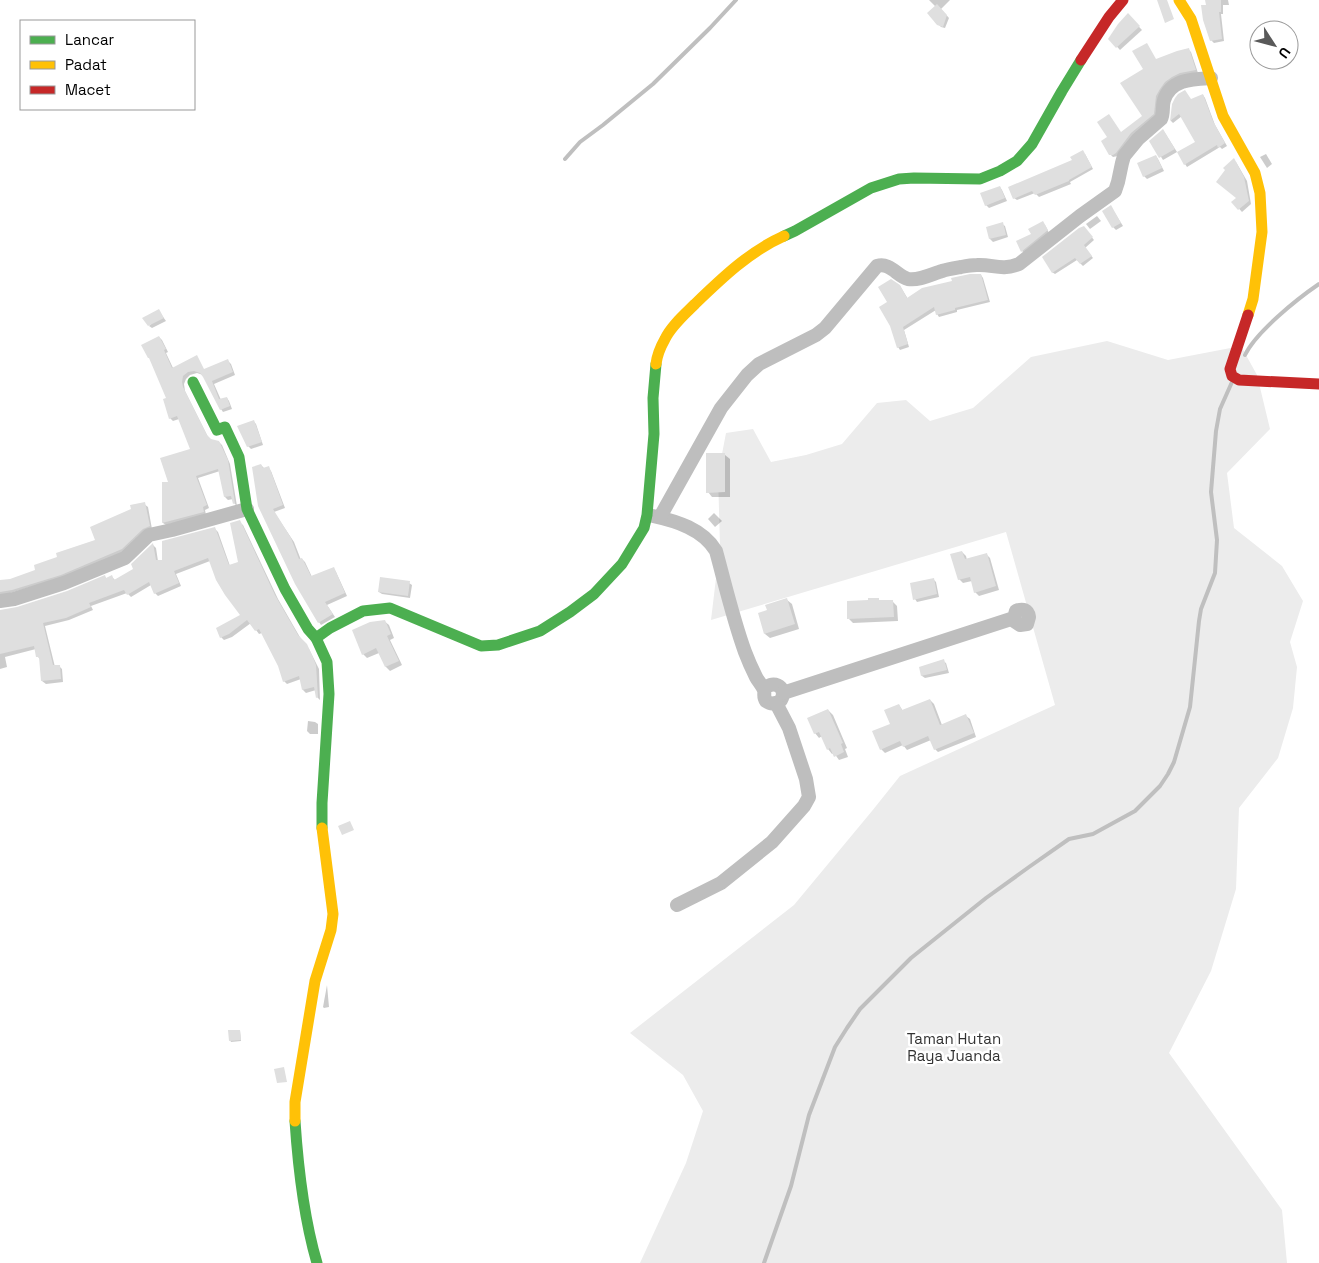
<svg xmlns="http://www.w3.org/2000/svg" width="1319" height="1263" viewBox="0 0 1319 1263" font-family="'Space Grotesk',sans-serif">
<style>
.green{fill:#ececec}
.shadow{fill:#0003}
.lines{fill:none;stroke-linecap:round;stroke-linejoin:round}
.stream{stroke:#bfbfbf;stroke-width:4}
.building{fill:#dfdfdf}
.street{stroke:#bebebe;stroke-width:14}
.fast{stroke:#4caf50;stroke-width:11}
.slow{stroke:#ffc107;stroke-width:11}
.jam{stroke:#c62828;stroke-width:11}
.labels{text-anchor:middle;stroke-width:5;stroke-linejoin:round;paint-order:stroke}
.park-label{font-size:15px;fill:#333;stroke:#fff}
</style>
<rect width="100%" height="100%" fill="#fff"/>
<polygon class="green" points="1107,341 1168,360 1241,346 1257,375 1270,429 1227,473 1234,528 1282,566 1303,601 1290,642 1297,667 1293,708 1278,758 1239,808 1236,889 1211,971 1169,1053 1282,1210 1287,1263 640,1263 686,1163 703,1111 683,1075 630,1033 794,905 872,811 900,776 1055,705 1006,532 711,620 720,545 718,475 726,433 753,429 771,462 806,455 842,444 877,403 906,400 930,421 973,408 1031,357"/>
<g class="shadow">
<polygon points="929,0 950,0 941,9 949,18 945,28 941,27 929,14 936,7"/>
<polygon points="1207,0 1228,0 1229,5 1223,5 1223,14 1221,14 1224,41 1214,43 1211,40"/>
<polygon points="1128,15 1142,30 1120,50 1110,39"/>
<polygon points="1188,49 1191,52 1198,73 1162,92 1156,117 1118,156 1113,157 1110,154 1121,133 1144,116 1157,61"/>
<polygon points="1203,95 1205,98 1215,125 1227,146 1222,149 1220,147 1187,167 1185,164 1197,142 1182,116 1173,123 1171,121 1173,103 1191,100"/>
<polygon points="1163,130 1177,152 1163,160 1151,141"/>
<polygon points="1085,154 1093,169 1070,182 1071,184 1039,197 1035,193 1017,200 1014,198"/>
<polygon points="1266,154 1272,164 1267,168 1260,157"/>
<polygon points="1156,156 1158,159 1164,171 1147,179 1144,176"/>
<polygon points="1236,162 1247,181 1251,204 1242,212 1233,202 1238,198"/>
<polygon points="1000,187 1002,190 1007,201 989,208 986,205"/>
<polygon points="1111,207 1123,226 1116,230 1113,227"/>
<polygon points="1097,216 1101,221 1090,229 1086,224"/>
<polygon points="1002,224 1005,226 1008,237 993,242 990,239 987,228"/>
<polygon points="1045,225 1049,233 1024,253 1022,251 1032,235"/>
<polygon points="1086,230 1094,240 1085,248 1093,258 1083,266 1077,260 1055,274 1052,272"/>
<polygon points="981,275 983,278 990,302 957,310 957,312 939,317 937,314 936,310 904,330 909,347 900,350 898,347 889,303 900,286 908,299"/>
<polygon points="161,314 166,321 152,328 149,326"/>
<polygon points="159,337 162,340 168,352 166,353 173,368 204,370 228,361 231,364 235,375 214,384 221,400 227,398 229,401 232,409 223,412 221,409 203,375 197,373 190,375 186,379 184,384 185,391 209,439 219,442 222,445 230,464 237,506 234,503 233,499 228,500 225,497 220,471 198,478 209,508 205,510 206,515 166,525 163,523 164,483 169,483 192,450 179,419 173,421 170,418"/>
<polygon points="253,421 256,424 263,445 251,449 248,446"/>
<polygon points="725,455 730,459 730,497 712,497 708,492"/>
<polygon points="261,465 264,468 268,468 271,471 285,508 274,512 294,542 301,560 302,559 305,562 312,577 334,569 336,572 347,596 327,605 335,617 321,625 319,622 259,505"/>
<polygon points="144,504 148,507 152,529 125,552 64,577 0,596 0,587 10,580 37,571 97,541"/>
<polygon points="714,513 722,521 715,527 708,519"/>
<polygon points="239,522 243,525 278,599 301,639 309,649 319,669 320,700 317,697 316,690 306,693 303,690 301,679 287,684 284,681 279,666 262,633 259,634 251,623 232,637 224,640 221,637 242,616 210,561 176,574 181,586 158,596 155,593 151,585 131,597 127,593 91,606 93,610 69,620 45,626 55,667 59,666 62,669 63,682 46,684 42,681 41,660 38,657 36,649 5,657 7,667 0,669 0,611 16,609 67,592 105,577 107,579 112,577 115,580 134,570 153,545 156,548 158,561 163,561 214,528 218,532 230,566 240,563"/>
<polygon points="962,552 966,556 967,560 986,554 990,558 999,590 979,596 975,592 972,581 963,583 959,579"/>
<polygon points="933,579 936,582 939,597 917,602 915,599"/>
<polygon points="409,583 412,585 410,598 382,594 379,592"/>
<polygon points="878,599 881,602 893,602 897,606 898,621 853,623 849,619 869,601"/>
<polygon points="787,600 792,604 799,629 770,638 765,634 768,611"/>
<polygon points="384,621 389,625 394,638 390,640 402,665 390,671 386,667 379,653 367,658 363,654"/>
<polygon points="943,661 946,663 949,673 925,678 922,676 920,668"/>
<polygon points="930,700 934,704 942,725 966,716 970,719 976,737 938,752 935,749 931,740 907,750 903,745 885,753 881,749 899,705 903,711"/>
<polygon points="828,710 833,715 847,748 845,749 848,757 839,760 834,753 832,754 828,749 822,736 819,738 815,733"/>
<polygon points="308,721 315,722 318,724 318,734 310,734 307,731"/>
<polygon points="327,985 329,1007 324,1008 323,1007"/>
<polygon points="240,1031 241,1041 231,1042 230,1040"/>
</g>
<g class="lines">
<g class="stream">
<polyline points="565,159 580,142 603,125 653,84 710,28 736,0"/>
<path d="M1245,355C1256,332 1297,299 1319,284"/>
<polyline points="764,1263 791,1186 809,1115 835,1047 847,1028 860,1009 911,958 986,898 1029,867 1069,839 1093,834 1135,811 1160,786 1168,774 1174,762 1190,707 1199,621 1201,609 1215,573 1217,540 1211,492 1216,431 1220,409 1232,382"/>
</g>
</g>
<g class="building">
<polygon points="1157,0 1167,0 1174,19 1165,23"/>
<polygon points="1205,0 1221,0 1221,12 1219,12 1222,39 1210,41 1203,20 1201,5 1206,5"/>
<polygon points="937,4 947,15 943,27 937,25 927,13"/>
<polygon points="1128,13 1140,26 1116,48 1108,39 1118,24"/>
<polygon points="1147,43 1156,59 1177,51 1189,48 1196,70 1180,73 1172,77 1165,82 1160,89 1156,96 1154,114 1131,133 1116,153 1113,155 1109,155 1101,141 1107,137 1097,122 1109,114 1121,132 1142,116 1120,83 1143,69 1132,51"/>
<polygon points="1185,90 1191,99 1203,94 1213,121 1225,143 1218,148 1217,145 1184,165 1177,152 1195,142 1179,114 1170,121 1172,104 1175,98 1178,94"/>
<polygon points="1163,129 1175,149 1159,158 1149,141"/>
<polygon points="1083,150 1092,167 1069,180 1069,181 1035,195 1032,191 1013,199 1008,187 1072,160 1070,157"/>
<polygon points="1156,155 1162,168 1143,177 1137,163"/>
<polygon points="1234,158 1244,177 1249,201 1238,210 1231,202 1236,198 1216,182 1225,170 1223,168"/>
<polygon points="1000,186 1005,198 985,206 980,193"/>
<polygon points="1111,205 1121,223 1112,228 1102,211"/>
<polygon points="1043,221 1048,230 1021,252 1016,241 1031,234 1028,229"/>
<polygon points="1003,222 1006,235 989,239 986,227"/>
<polygon points="1084,226 1093,237 1084,245 1092,256 1080,264 1075,258 1052,273 1042,257 1079,228"/>
<polygon points="970,274 981,274 988,300 955,308 955,310 936,315 934,307 903,327 908,344 897,348 890,326 879,307 887,302 878,287 891,279 900,285 907,298 922,288 952,281 951,278"/>
<polygon points="159,309 164,318 148,326 142,318"/>
<polygon points="159,336 166,349 164,350 172,368 197,355 204,369 228,359 233,372 212,381 219,399 227,397 230,406 220,410 203,377 200,373 194,371 188,372 183,376 182,382 183,387 207,435 211,439 219,441 228,460 235,503 233,504 231,496 224,497 218,469 196,476 207,505 203,507 204,512 162,523 162,482 168,482 160,458 190,449 177,416 169,419 163,399 166,398 149,358 148,358 141,345"/>
<polygon points="254,420 262,442 247,447 237,426"/>
<polygon points="706,453 725,453 725,492 706,493"/>
<polygon points="261,464 263,468 269,466 283,505 273,509 291,538 299,559 302,558 311,576 334,567 345,593 325,602 333,614 318,623 295,584 258,506 252,467"/>
<polygon points="145,502 150,526 143,529 122,549 61,575 12,590 0,592 0,580 10,579 35,570 34,565 57,557 56,553 95,540 90,527 131,509 130,505"/>
<polygon points="240,520 275,595 298,635 307,644 312,655 316,665 318,697 316,698 314,687 302,690 299,676 283,682 278,666 259,629 255,631 247,620 229,634 220,638 216,628 240,615 225,595 216,580 208,558 174,571 179,583 154,594 149,582 127,595 124,590 89,603 91,607 66,618 43,623 53,665 60,665 61,679 41,681 39,657 36,657 34,646 0,654 0,610 17,607 67,591 105,575 106,578 112,575 114,580 133,569 131,564 153,543 156,560 162,560 162,541 215,527 229,565 238,562 230,523"/>
<polygon points="962,551 965,559 987,553 996,586 974,593 970,577 958,580 950,554"/>
<polygon points="380,577 410,581 408,596 378,592"/>
<polygon points="934,578 937,594 913,600 910,583"/>
<polygon points="787,598 795,624 764,634 758,613 767,610 765,605"/>
<polygon points="868,598 879,598 879,600 893,600 894,617 847,619 847,601 868,600"/>
<polygon points="385,620 391,634 387,636 399,661 385,667 376,648 362,655 352,630 370,622"/>
<polygon points="944,659 947,670 921,676 919,667"/>
<polygon points="930,699 940,725 966,714 974,733 934,750 928,736 903,747 900,741 880,750 872,731 890,724 884,710 899,704 902,710"/>
<polygon points="828,709 843,743 841,744 844,752 834,757 830,748 827,750 819,732 814,734 807,718"/>
<polygon points="350,821 354,830 342,835 338,826"/>
<polygon points="228,1030 240,1030 241,1040 229,1041"/>
<polygon points="284,1067 287,1082 277,1083 274,1069"/>
</g>
<g class="lines">
<g class="street">
<path d="M653,516C676,521 703,529 716,551C725,584 733,619 745,652C748,660 752,669 756,677C758,681 762,685 764,690C765,694 763,697 766,701C771,705 780,704 782,698C787,686 771,679 764,690"/>
<path d="M660,517L721,408L747,375L759,364L816,335L825,328L877,266C890,262 897,276 908,279C919,281 932,274 942,271C948,269 955,268 961,267C966,266 971,265 977,265C993,264 1001,271 1019,264L1080,216L1115,191L1118,182L1122,163L1124,156L1138,139L1161,119C1164,113 1162,106 1164,100C1171,79 1193,79 1211,78"/>
<polyline points="0,601 14,599 64,583 125,558 149,535 172,530 247,509"/>
<path d="M783,693L1014,618L1016,611C1023,608 1028,610 1029,617L1027,624L1020,625L1014,621V618"/>
<polyline points="677,905 721,883 772,842 804,806 809,797 806,779 789,728 776,703"/>
</g>
<g class="fast">
<polyline points="784,236 795,231 871,188 899,179 914,178 980,179 1000,171 1017,161 1032,144 1062,91 1081,60"/>
<polyline points="193,382 217,430 225,427 239,457 247,509 285,589 308,629 316,638 327,662 329,694 322,803 322,828"/>
<polyline points="316,638 330,628 363,611 390,608 481,646 498,645 540,631 570,612 594,594 622,564 644,528 647,515 654,434 653,398 656,364"/>
<path d="M295,1121C298,1166 304,1219 317,1263"/>
</g>
<g class="slow">
<polyline points="1179,0 1191,19 1223,116 1255,173 1260,193 1262,232 1253,299 1248,315"/>
<path d="M656,364C657,356 661,346 665,339C671,326 685,314 695,304C722,278 750,251 784,236"/>
<polyline points="295,1121 295,1102 315,981 331,930 333,914 322,828"/>
</g>
<g class="jam">
<polyline points="1081,60 1109,17 1123,0"/>
<polyline points="1248,315 1230,369 1232,376 1239,380 1319,384"/>
</g>
</g>
<g class="labels">
<g class="park-label">
<text x="954" y="1044">Taman Hutan<tspan x="954" dy="17">Raya Juanda</tspan></text>
</g>
</g>
<rect x="20" y="20" width="175" height="90" fill="#ffffff" stroke="#999999"/>
<rect x="30" y="36" width="25" height="8" fill="#4caf50" stroke="#999999"/>
<text x="65" y="45" font-size="15" fill="#000000">Lancar</text>
<rect x="30" y="61" width="25" height="8" fill="#ffc107" stroke="#999999"/>
<text x="65" y="70" font-size="15" fill="#000000">Padat</text>
<rect x="30" y="86" width="25" height="8" fill="#c62828" stroke="#999999"/>
<text x="65" y="95" font-size="15" fill="#000000">Macet</text>
<g transform="translate(1274 45) rotate(126)"><circle r="24" fill="#ffffff" stroke="#999999"/>
<path d="M0-4L9 19L0 12L-9 19Z" fill="#595959"/>
<text y="-8" font-size="14" font-weight="bold" text-anchor="middle" fill="#000000">U</text>
</g>
</svg>
